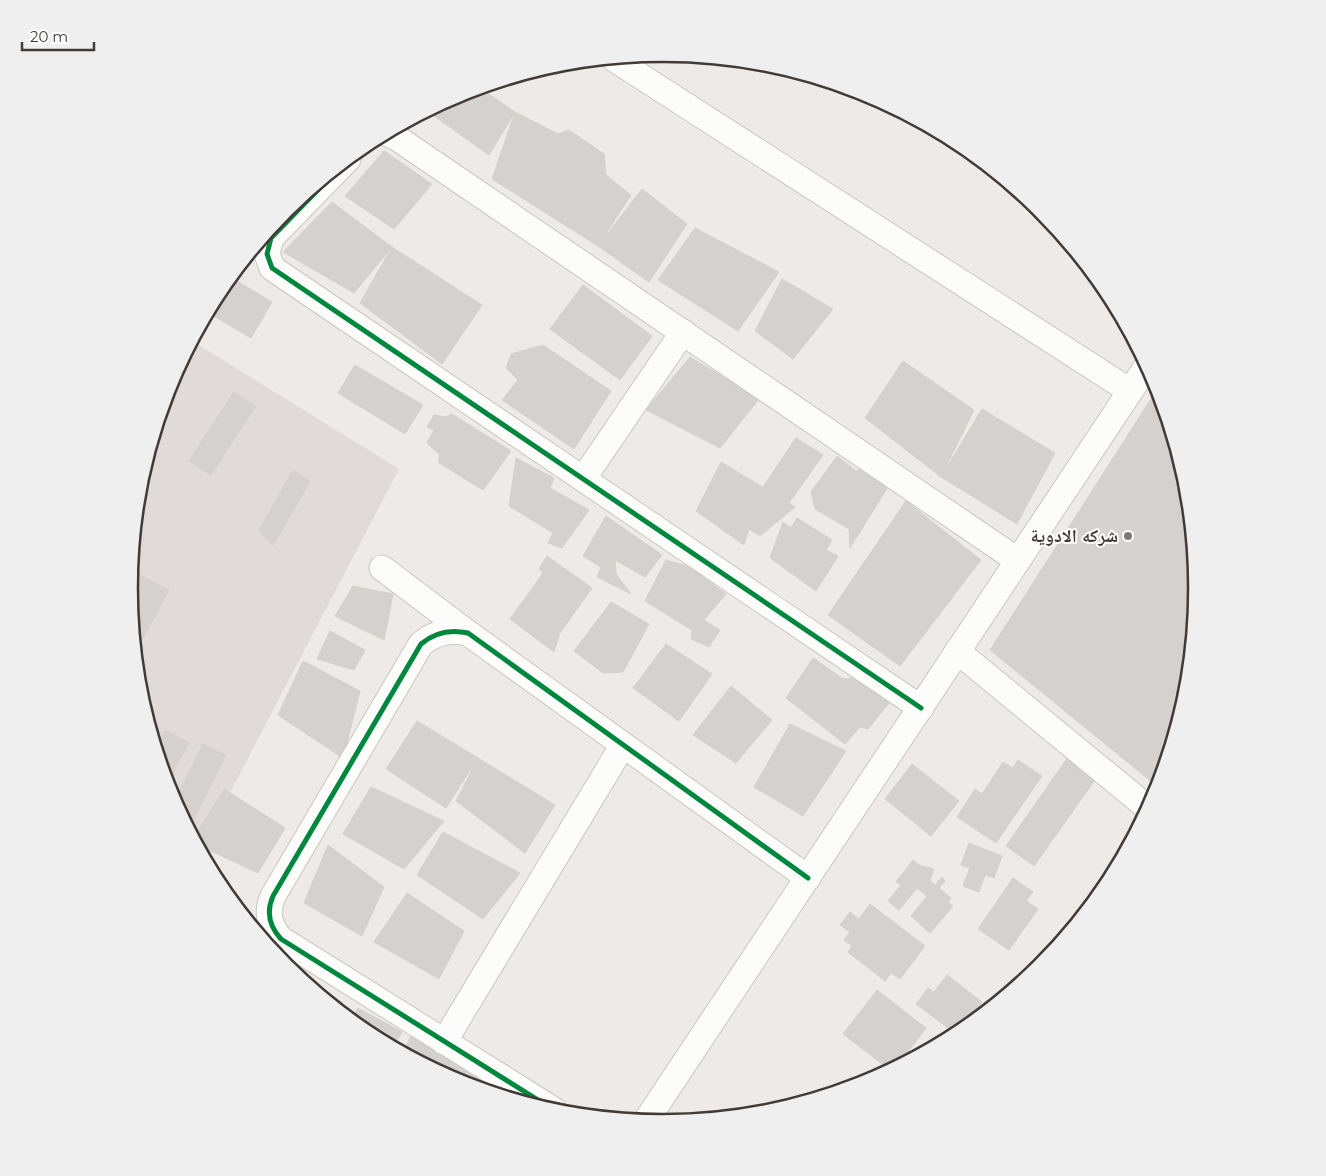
<svg xmlns="http://www.w3.org/2000/svg" width="1326" height="1176" viewBox="0 0 1326 1176" font-family="Montserrat,'Noto Naskh Arabic',sans-serif">
<style>
.industrial{fill:#e0dbd8}
.building{fill:#d5d1ce;stroke:#d5d1cd}
.lines{fill:none;stroke-linecap:round;stroke-linejoin:round}
.minor-casing{stroke:#c9c6c3;stroke-width:27}
.minor{stroke:#fcfcfb;stroke-width:25}
.cycleway-casing{stroke:#fff;stroke-width:8}
.cycleway{stroke:#00873e;stroke-width:5}
.poi-dot{fill:#7e7873;stroke:#fff;stroke-width:2}
.labels{text-anchor:middle;stroke-width:4;stroke-linejoin:round;paint-order:stroke}
.poi-label{font-size:18px;font-weight:bold;fill:#423a34;stroke:#fff;text-anchor:end}
.rim{fill:none;stroke:#423a34;stroke-width:2.5}
</style>
<rect width="100%" height="100%" fill="#edeae7"/>
<polygon class="industrial" points="192,341 399,469 200,850 169,792 139,692 129,588 139,483 170,383"/>
<g class="building">
<polygon points="480,88 515,112 489,155 430,113 436,106 459,94"/>
<polygon points="515,112 558,134 569,130 604,154 606,175 631,195 598,246 492,179"/>
<polygon points="384,151 432,184 394,229 345,196"/>
<polygon points="642,189 687,224 649,282 598,246"/>
<polygon points="332,202 392,247 354,293 283,252"/>
<polygon points="695,228 779,272 738,331 658,280"/>
<polygon points="392,247 482,305 442,364 360,303"/>
<polygon points="232,278 272,302 251,338 207,312 219,291"/>
<polygon points="782,279 833,309 793,359 755,331"/>
<polygon points="583,285 652,336 620,380 550,329"/>
<polygon points="543,345 611,391 574,449 502,400 518,380 506,368 511,354"/>
<polygon points="184,357 190,361 164,402 170,383"/>
<polygon points="690,357 759,399 720,448 646,410"/>
<polygon points="903,361 974,410 941,477 865,418"/>
<polygon points="355,365 423,405 405,434 338,393"/>
<polygon points="1158,388 1187,484 1197,588 1187,693 1158,787 990,650"/>
<polygon points="234,392 256,406 211,475 189,461"/>
<polygon points="982,409 1055,453 1017,524 941,477"/>
<polygon points="452,414 511,451 483,490 439,463 439,454 427,443 434,430 427,427 434,415 445,417"/>
<polygon points="796,438 823,455 789,503 763,487"/>
<polygon points="837,456 856,471 866,467 891,482 850,548 849,529 815,509 811,492"/>
<polygon points="516,458 554,478 550,488 589,510 562,548 548,543 553,533 509,506"/>
<polygon points="721,462 789,503 795,507 760,536 749,529 744,545 696,511"/>
<polygon points="293,470 310,481 273,546 259,530"/>
<polygon points="906,501 981,560 900,666 828,615"/>
<polygon points="606,516 662,555 645,577 615,560 616,574 631,594 597,577 601,567 583,556"/>
<polygon points="797,518 832,540 826,550 838,556 816,591 770,558 783,522 791,528"/>
<polygon points="547,556 592,588 560,633 554,652 510,619 543,573 539,569"/>
<polygon points="666,560 690,567 726,594 704,620 720,630 709,647 691,639 692,630 645,601"/>
<polygon points="130,570 169,590 135,653 129,588"/>
<polygon points="353,586 393,594 384,640 335,616"/>
<polygon points="611,602 649,624 623,672 603,673 574,651"/>
<polygon points="330,631 365,650 354,670 317,659"/>
<polygon points="666,644 712,674 679,721 633,688"/>
<polygon points="813,658 843,679 857,678 889,703 868,729 860,727 845,744 786,698"/>
<polygon points="303,661 360,691 343,758 278,715"/>
<polygon points="731,686 772,720 736,763 693,735"/>
<polygon points="417,721 478,758 446,808 386,769"/>
<polygon points="790,724 846,751 803,816 754,787"/>
<polygon points="165,730 189,743 167,783 156,747"/>
<polygon points="203,744 226,755 189,829 174,802"/>
<polygon points="1068,757 1097,777 1034,866 1006,846"/>
<polygon points="478,758 555,805 525,853 456,801"/>
<polygon points="1018,760 1042,776 996,843 957,817 975,789 982,794 1003,762 1013,768"/>
<polygon points="912,764 959,801 931,836 885,799"/>
<polygon points="371,787 444,821 404,869 343,834"/>
<polygon points="224,789 285,828 258,873 198,845 194,838"/>
<polygon points="443,832 520,873 483,919 417,875"/>
<polygon points="969,843 1002,856 994,878 985,875 979,892 963,886 970,868 961,865"/>
<polygon points="328,845 384,887 362,936 304,903"/>
<polygon points="913,860 919,865 934,869 930,880 935,885 942,877 945,881 939,888 951,898 948,902 953,906 930,933 911,916 927,896 917,888 899,910 888,901 901,885 896,882"/>
<polygon points="1013,878 1033,892 1026,901 1038,909 1009,950 978,929"/>
<polygon points="407,893 464,931 439,979 374,942"/>
<polygon points="870,904 925,946 900,979 891,973 885,981 848,952 852,946 844,940 850,932 840,925 850,912 859,919"/>
<polygon points="284,964 343,1003 339,1010 285,966"/>
<polygon points="947,975 982,1002 956,1034 916,1004 928,988 934,992"/>
<polygon points="877,990 926,1028 897,1066 890,1070 843,1034"/>
<polygon points="358,1008 402,1032 393,1047 366,1032 351,1020"/>
<polygon points="412,1034 517,1099 458,1081 403,1052"/>
</g>
<g class="lines">
<defs>
<g id="minor">
<polyline points="614,59 1130,391"/>
<polyline points="386,133 397,138 1017,560"/>
<polyline points="348,159 271,238 267,254 272,268 921,708"/>
<polyline points="583,479 683,332"/>
<polyline points="382,568 468,633"/>
<polyline points="957,651 1148,808"/>
<polyline points="444,1042 623,745"/>
<path d="M554,1110L281,939C269,926 266,912 273,896L421,644C435,632 450,629 468,633L808,878"/>
<polyline points="646,1121 1147,366"/>
</g>
</defs>
<use href="#minor" class="minor-casing"/>
<use href="#minor" class="minor"/>
<defs>
<g id="cycleway">
<polyline points="348,159 271,238 267,254 272,268 921,708"/>
<path d="M554,1110L281,939C269,926 266,912 273,896L421,644C435,632 450,629 468,633L808,878"/>
</g>
</defs>
<use href="#cycleway" class="cycleway-casing"/>
<use href="#cycleway" class="cycleway"/>
</g>
<circle class="poi-dot" cx="1128" cy="536" r="5"/>
<g class="labels">
<g class="poi-label">
<text x="1118" y="542">شركه الادوية</text>
</g>
</g>
<path d="M0 0H1326V1176H0ZM663 62H663A525 525 0 0 1 1188 587V589A525 525 0 0 1 663 1114H663A525 525 0 0 1 138 589V587A525 525 0 0 1 663 62Z" fill="#f0efef" fill-rule="evenodd"/>
<path class="rim" d="M663 62H663A525 525 0 0 1 1188 587V589A525 525 0 0 1 663 1114H663A525 525 0 0 1 138 589V587A525 525 0 0 1 663 62Z"/>
<path d="M22 42v8h72v-8" fill="none" stroke="#423a34" stroke-width="2.5"/>
<text x="30" y="42" font-size="15" fill="#423a34" stroke="#ffffff" stroke-width="4" paint-order="stroke">20 m</text>
</svg>
